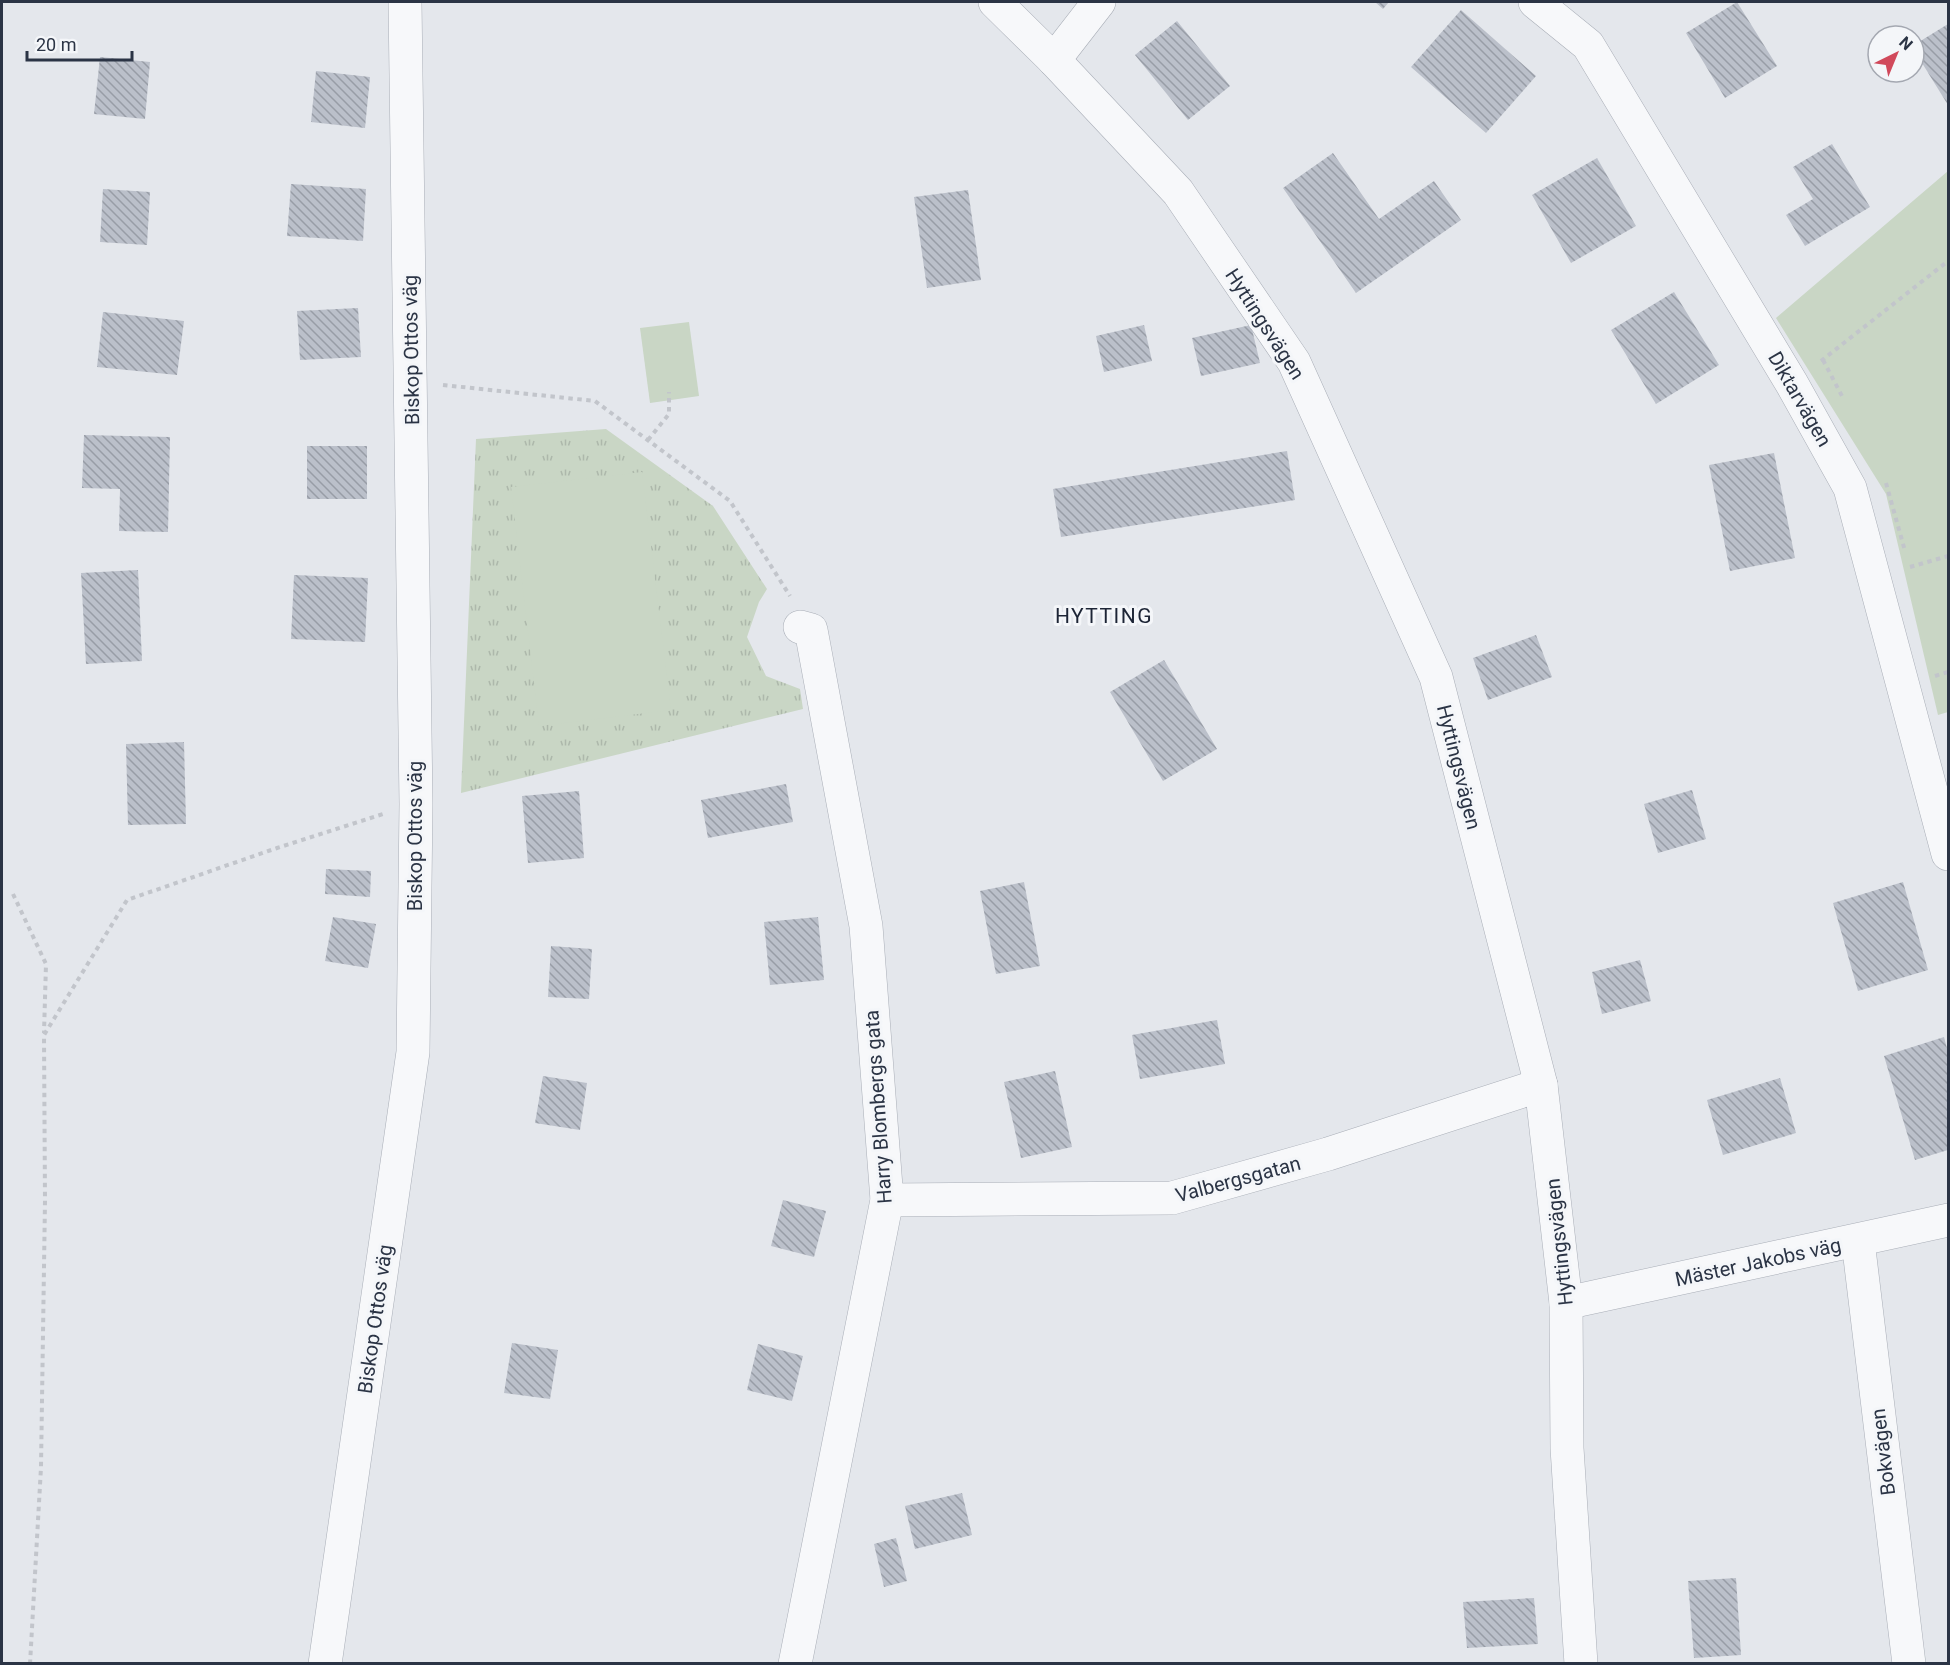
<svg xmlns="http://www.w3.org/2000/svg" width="1950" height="1665" viewBox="0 0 1950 1665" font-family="Roboto,sans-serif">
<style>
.grass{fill:url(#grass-tufts)}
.park{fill:#c9d6c5}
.building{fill:url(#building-back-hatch)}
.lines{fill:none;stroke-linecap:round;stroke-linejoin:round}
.street-casing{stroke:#a9aeb7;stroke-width:34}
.path{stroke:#c2c5cb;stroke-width:4;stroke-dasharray:4.5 4.5;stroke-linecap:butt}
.street{stroke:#f7f8fa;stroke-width:33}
.labels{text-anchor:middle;stroke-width:6;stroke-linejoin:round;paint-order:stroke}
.street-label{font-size:20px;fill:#2b3445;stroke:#f4f6f9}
.neighbourhood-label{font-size:21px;letter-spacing:1.5px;fill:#1d2536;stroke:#f4f6f9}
</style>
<defs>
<pattern id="grass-tufts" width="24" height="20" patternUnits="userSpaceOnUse" patternTransform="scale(1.5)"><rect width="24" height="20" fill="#c9d6c5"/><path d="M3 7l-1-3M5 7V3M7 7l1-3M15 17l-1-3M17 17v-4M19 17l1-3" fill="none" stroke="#adb8ab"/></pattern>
<pattern id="building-back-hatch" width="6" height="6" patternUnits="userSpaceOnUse" patternTransform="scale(1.5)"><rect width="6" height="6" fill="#bbc0ca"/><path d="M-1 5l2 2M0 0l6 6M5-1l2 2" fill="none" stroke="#989da6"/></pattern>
</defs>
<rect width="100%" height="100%" fill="#e4e7ec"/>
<polygon class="grass" points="606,429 713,506 767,589 759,602 747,637 766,676 800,689 803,709 461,793 476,439"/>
<g class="park">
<polygon points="1948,171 1948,712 1938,715 1886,494 1776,318"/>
<polygon points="689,322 699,396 650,403 640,328"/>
<polygon points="642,472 671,710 539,726 511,487"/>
</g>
<g class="building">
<polygon points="1375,2 1389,2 1383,9"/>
<polygon points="1737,2 1777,66 1725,98 1686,33"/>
<polygon points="1461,10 1536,76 1486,133 1411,67"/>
<polygon points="1177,21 1230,86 1188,120 1135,55"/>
<polygon points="1948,24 1948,105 1914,50 1914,45"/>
<polygon points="100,57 150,62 145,119 94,114"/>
<polygon points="316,71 370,77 365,128 311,122"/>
<polygon points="1832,144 1870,207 1805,246 1786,215 1813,199 1793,167"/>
<polygon points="1333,153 1379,219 1434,181 1461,220 1356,293 1283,188"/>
<polygon points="1597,158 1636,226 1571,263 1532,195"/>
<polygon points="291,184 366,189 363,241 287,236"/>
<polygon points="103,189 150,192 147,245 100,242"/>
<polygon points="968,190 981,280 927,288 914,197"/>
<polygon points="1674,292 1719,365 1656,404 1611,330"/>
<polygon points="358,308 361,357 300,360 297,311"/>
<polygon points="103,312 184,321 177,375 97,367"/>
<polygon points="1144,325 1152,361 1104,372 1096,336"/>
<polygon points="1251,325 1260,363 1201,376 1192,338"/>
<polygon points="84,435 170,437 168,532 119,531 120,489 82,488"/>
<rect x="307" y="446" width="60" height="53"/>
<polygon points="1287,451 1295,500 1061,537 1053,489"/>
<polygon points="1774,453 1795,558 1730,571 1709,465"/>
<polygon points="138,570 142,661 86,664 81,573"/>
<polygon points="294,575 368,578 365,642 291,639"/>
<polygon points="1536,635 1552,677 1488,700 1473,658"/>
<polygon points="1164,660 1217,749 1163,781 1110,692"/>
<polygon points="184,742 186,824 128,825 126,744"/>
<polygon points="786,784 793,822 708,838 701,800"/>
<polygon points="1692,790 1706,839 1658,853 1644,804"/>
<polygon points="579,791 584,858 528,863 522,796"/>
<polygon points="326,869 371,871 370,897 325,894"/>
<polygon points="1024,882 1040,966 996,974 980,891"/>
<polygon points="1903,882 1928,970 1858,991 1833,903"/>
<polygon points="333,917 376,924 368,968 325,961"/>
<polygon points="818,917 824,980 770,985 764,922"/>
<polygon points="551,946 592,949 589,999 548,997"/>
<polygon points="1640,960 1651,1001 1602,1014 1592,972"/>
<polygon points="1217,1020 1225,1064 1140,1079 1132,1035"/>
<polygon points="1944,1037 1948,1052 1948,1150 1915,1160 1884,1056"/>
<polygon points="1055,1071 1072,1147 1021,1158 1004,1082"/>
<polygon points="543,1076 587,1083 580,1130 535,1123"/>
<polygon points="1780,1078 1796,1133 1723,1155 1707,1100"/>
<polygon points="783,1200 826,1211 814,1257 771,1246"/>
<polygon points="512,1343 558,1350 550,1399 504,1393"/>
<polygon points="758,1344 803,1356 792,1401 747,1390"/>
<polygon points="962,1493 972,1535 915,1549 905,1506"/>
<polygon points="896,1538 907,1581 884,1587 874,1544"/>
<polygon points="1736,1578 1741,1655 1694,1658 1688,1581"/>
<polygon points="1534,1598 1538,1644 1467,1648 1463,1602"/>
</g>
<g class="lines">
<defs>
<g id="street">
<polyline points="995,2 1054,60 1178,192 1294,362 1436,677 1541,1085 1566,1303 1567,1448 1581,1664"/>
<polyline points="1535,2 1588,45 1792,384 1850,488 1948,854"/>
<polyline points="1054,60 1099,2"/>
<polyline points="887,1200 1172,1198 1328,1154 1541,1085"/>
<polyline points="1858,1241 1909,1664"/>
<polyline points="1566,1303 1948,1220"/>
<polyline points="325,1664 413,1052 416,804 405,2"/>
<polyline points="795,1664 887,1200 866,926 811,630 800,627"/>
</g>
</defs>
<use href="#street" class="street-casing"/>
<g class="path">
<polyline points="1823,360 1842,396"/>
<polyline points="1821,361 1948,261"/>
<polyline points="443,385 595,401 730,501 790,596"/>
<polyline points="648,440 669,414 669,392"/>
<polyline points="1886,483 1905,551"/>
<polyline points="1910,567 1948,556"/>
<polyline points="1935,676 1948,672"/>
<polyline points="13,894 46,964 44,1033"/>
<polyline points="30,1664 41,1467 45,1201 44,1035 127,900 277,848 383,814"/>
</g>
<use href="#street" class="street"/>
</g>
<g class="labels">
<g class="street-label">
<text transform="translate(1265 324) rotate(57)" y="7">Hyttingsvägen</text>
<text transform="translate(411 350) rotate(-91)" y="7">Biskop Ottos väg</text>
<text transform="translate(1800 399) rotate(60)" y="7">Diktarvägen</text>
<text transform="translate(1459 767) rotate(76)" y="7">Hyttingsvägen</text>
<text transform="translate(415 836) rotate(-90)" y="7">Biskop Ottos väg</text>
<text transform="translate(878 1107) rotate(-94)" y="7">Harry Blombergs gata</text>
<text transform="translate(1238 1179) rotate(-15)" y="7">Valbergsgatan</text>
<text transform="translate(1559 1242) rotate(-96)" y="7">Hyttingsvägen</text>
<text transform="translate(1758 1262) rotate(-12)" y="7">Mäster Jakobs väg</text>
<text transform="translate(375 1319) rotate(-82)" y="7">Biskop Ottos väg</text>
<text transform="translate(1883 1452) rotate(-97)" y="7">Bokvägen</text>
</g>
<g class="neighbourhood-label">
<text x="1104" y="623">HYTTING</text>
</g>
</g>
<rect width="1950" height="1665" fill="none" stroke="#2b3445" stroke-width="6"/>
<g transform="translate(1896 54) rotate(43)"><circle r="28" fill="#f4f6f9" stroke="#a4a8b1" stroke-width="1.5"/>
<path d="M0-4.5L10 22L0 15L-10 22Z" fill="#d1495b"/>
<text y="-9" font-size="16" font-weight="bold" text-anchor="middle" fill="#2b3445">N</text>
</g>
<path d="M27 51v9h105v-9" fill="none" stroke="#2b3445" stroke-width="3"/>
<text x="36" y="51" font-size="18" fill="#2b3445" stroke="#f4f6f9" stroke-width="4.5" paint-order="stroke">20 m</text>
</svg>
